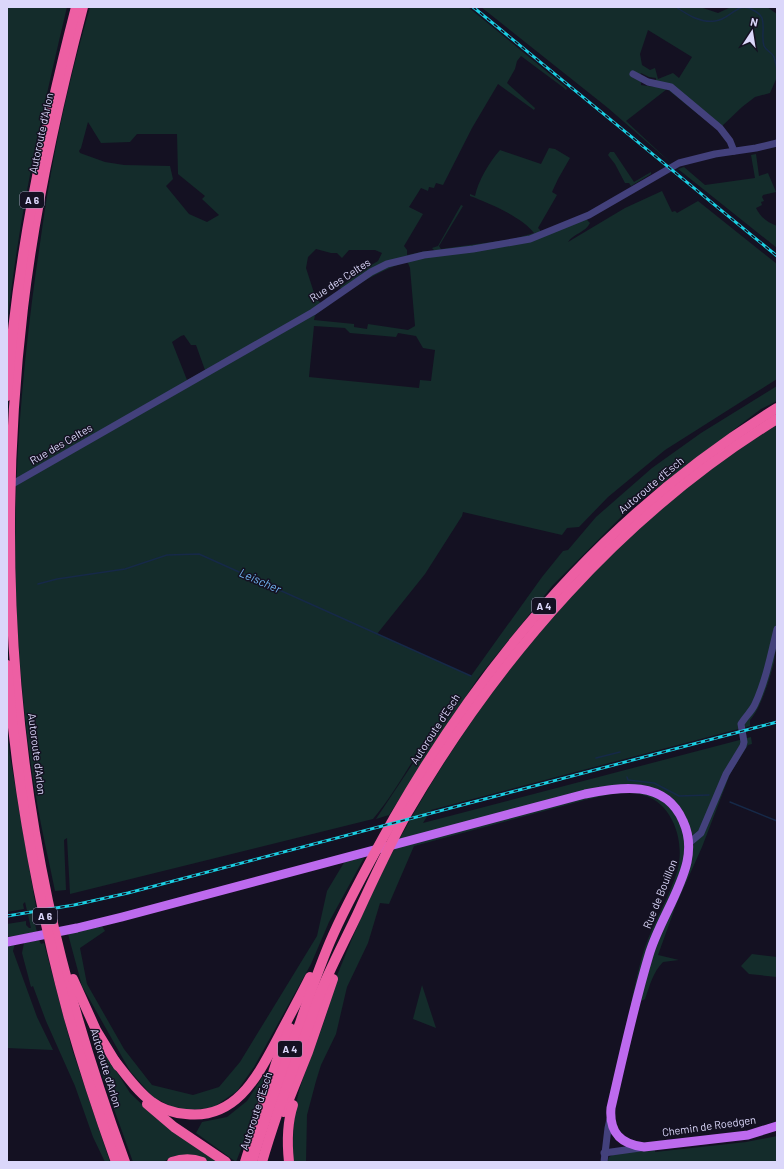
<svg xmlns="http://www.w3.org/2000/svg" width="784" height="1169" viewBox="0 0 784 1169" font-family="Barlow,sans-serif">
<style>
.green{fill:#142c2b;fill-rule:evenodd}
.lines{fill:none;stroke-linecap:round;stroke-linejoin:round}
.stream{stroke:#162948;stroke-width:1.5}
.minor{stroke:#43417c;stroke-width:7}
.major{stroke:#bd6aee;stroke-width:9}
.highway{stroke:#ed5fa3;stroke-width:10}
.rail-casing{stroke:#1acfe3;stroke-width:3}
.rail{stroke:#141122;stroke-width:1.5;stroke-dasharray:4.5;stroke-linecap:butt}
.labels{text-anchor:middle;stroke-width:3;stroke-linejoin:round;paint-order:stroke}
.shield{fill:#141122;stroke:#9f9cb9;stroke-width:1}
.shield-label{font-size:10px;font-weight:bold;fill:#dbd7fa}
.street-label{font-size:11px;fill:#dbd7fa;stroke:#141122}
.water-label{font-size:12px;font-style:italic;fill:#70b4ef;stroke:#141122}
</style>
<rect width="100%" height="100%" fill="#141122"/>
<g class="green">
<path d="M7,7H67C42,112 18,219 7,327Z"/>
<path d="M90,7H468L567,88L566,90L564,88L521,56L517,61L515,69L507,83L535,108L534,110L498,84L472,128L443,185L436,183L434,188L429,187L428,191L421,188L409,207L423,214L404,246L407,250V255L426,251L438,253L436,250H434L432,248L438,246L461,205L463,206L439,246L441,249L513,239L534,233C522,217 489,203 470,196V194L475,196C478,181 490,161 500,150L541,164L549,148L555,149L570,158L558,179L552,192L557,195L538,228L540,230L541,235L589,215L587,220L590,223C586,232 573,234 568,242L625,208L662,191L672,212L675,211L677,213L698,201L777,264V379L665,450L608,497L579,527L567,528L562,535L463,512L462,516L425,574L377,634L471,676L542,577L563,551L568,550L596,517L652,468L701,433L777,386V401L761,409L628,510L553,585L478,678L389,815L376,819L445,715C418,747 400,787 373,819L70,894L67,838L64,840L66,890L55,891C49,861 42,832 37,803C29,757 24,710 20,664C9,533 18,401 36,271C41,238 45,205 51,173C61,117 74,62 90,7ZM88,122L101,143L130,142L137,134H177L178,174L205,196L202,199L219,215L207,222L189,214L166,186L173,179L170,166L124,165L105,162L80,153L79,151L81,148ZM316,249L331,253H337L342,258L349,250H375L382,253L378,261L368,267L340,287L341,289L325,299L328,301L323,305L316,299L306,268L308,257ZM406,262L408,263L410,268L415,326L408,330L368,324L367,329L354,327V324L314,320L315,315C344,294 371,273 406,262ZM314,326L345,328L350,333L396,337L398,333L416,336L423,348L435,350L431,381L420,380L419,388L309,377ZM184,335L191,345H196L205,370L187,380L172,342L181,336Z"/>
<path d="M481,7H700L718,13L731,7H767L777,14V77L770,93L755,97L742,107L720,128L701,113L699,115L667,89L626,121L671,163L608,108ZM648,30L692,57L679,78L673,73L658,79L655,68L650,70L642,65L640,54ZM641,73L649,77L656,78L655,87L641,85V81L639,80Z"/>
<polygon points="610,152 614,152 634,182 651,172 651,174 631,186 629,183 625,183 615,164 608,155"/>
<path d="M756,154L759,176L768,173L776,192L763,195L762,197L764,201L761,202L762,205L756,208C761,218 767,222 777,226V248L678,169L684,167L705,185L755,178L751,155Z"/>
<path d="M777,425V646C775,651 775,656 774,662C770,678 761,708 750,720V726L431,810L423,823L751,737L752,744L748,745L730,774L702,847L676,905L658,955L679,960L663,962C653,972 650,985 645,999L635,1004L631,1003C635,985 639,965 645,947C654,921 669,898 677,872C686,843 673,800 639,794C621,791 603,796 585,800L414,846L389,904L380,903L368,943L347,987L336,1034L321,1065L316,1081L307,1115L306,1162H293C293,1138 293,1114 299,1091C310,1055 328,1020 334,983C351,941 368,899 389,859C476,690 612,525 777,425Z"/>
<polygon points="7,730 10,756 38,919 34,920 37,932 7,937 7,924 26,921 26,925 29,928 31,928 25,902 23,904 24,909 7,912"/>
<polygon points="364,858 329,922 311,964 254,1067 237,1091 214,1107 193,1110 176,1109 153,1097 130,1071 82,986 68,934 102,926 105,931 80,948 87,984 124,1049 152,1085 193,1095 219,1087 240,1062 317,936 327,891 345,861"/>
<polygon points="39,940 41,944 44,943 72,1049 110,1162 105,1162 93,1137 75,1086 46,1021 33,986 31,987 22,953 24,943"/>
<polygon points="15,943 13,951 37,1017 53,1050 7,1048 7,944"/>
<polygon points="752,954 777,957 777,977 749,974 741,966"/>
<polygon points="422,985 436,1028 413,1019"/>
<polygon points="90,1029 130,1093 156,1118 220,1162 207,1162 193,1155 174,1156 163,1162 133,1162 105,1084"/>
<polygon points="265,1073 270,1075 236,1162 196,1133 202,1122 227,1117 247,1101"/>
<polygon points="777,1136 777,1162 694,1162 686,1161 680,1162 607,1162 609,1157 614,1154 655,1149 655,1152 746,1142"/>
</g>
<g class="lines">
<g class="stream">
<path d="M676,7C688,15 700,23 715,21C731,20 737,0 753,10C757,12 760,14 762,18C765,27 761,37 764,46C766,51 772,52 774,57C775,60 776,65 777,69"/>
<polyline points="38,584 57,579 125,569 167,555 199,554 471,676"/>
<polyline points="596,758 620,752"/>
<polyline points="627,777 628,780 654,783 679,796 709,795"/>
<polyline points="730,802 777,821"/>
</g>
<g class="minor">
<polyline points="633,74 648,82 671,87 720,128 730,141 734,151"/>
<polyline points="9,486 313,312 371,272 387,264 424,255 473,249 530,239 589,215 679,163 715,154 756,148 777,143"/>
<path d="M689,843L701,833L726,774L743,746L744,742L741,724C745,717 752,711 755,704C766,680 771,654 777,629"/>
<polyline points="604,1153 640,1148"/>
<polyline points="604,1162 608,1128 610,1119"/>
</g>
<path class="major" d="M7,942L77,928L122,917L585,794C620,787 665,779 683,821C689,834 690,848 687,862C680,893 658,924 649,955C634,1005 623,1056 611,1108C609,1132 620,1144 644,1147L748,1135L777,1126"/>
<g class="highway">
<path d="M83,7C57,106 35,206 23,308C0,505 7,708 48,901C67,990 94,1077 125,1162"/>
<path d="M7,396C16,264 43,135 76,7"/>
<path d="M7,665C16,784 38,903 69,1018C83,1067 99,1115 116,1162"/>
<polyline points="73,979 96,1030 118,1066"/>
<path d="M115,1061C126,1075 137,1091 152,1102C161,1109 174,1113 186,1114C237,1120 258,1075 279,1036C289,1017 300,997 310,977"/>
<polyline points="147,1104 174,1127 226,1162"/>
<polyline points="284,1112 308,1052 333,979"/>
<path d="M172,1162C183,1158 192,1158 202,1162"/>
<polyline points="245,1162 278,1057 290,1028"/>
<path d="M252,1162C266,1115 283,1069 300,1023C310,994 320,964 333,935C351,895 373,856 394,818C489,652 613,509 777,408"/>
<path d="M262,1162C275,1117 291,1074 307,1030C312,1017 316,1004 321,991C332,965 345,940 357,915C372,882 388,848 406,815C498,657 621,515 777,419"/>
<path d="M289,1162C287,1143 287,1123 293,1105"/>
</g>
<defs>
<g id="rail">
<polyline points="473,7 777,256"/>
<polyline points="7,916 74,905 128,893 777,722"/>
</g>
</defs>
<use href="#rail" class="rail-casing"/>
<use href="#rail" class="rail"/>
</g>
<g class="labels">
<g class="shield">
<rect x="20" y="192" width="24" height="16" rx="3"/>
<rect x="532" y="598" width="24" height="16" rx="3"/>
<rect x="33" y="908" width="24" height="16" rx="3"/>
<rect x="278" y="1041" width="24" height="16" rx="3"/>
</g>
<g class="shield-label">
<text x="32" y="204">A 6</text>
<text x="544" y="610">A 4</text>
<text x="45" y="920">A 6</text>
<text x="290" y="1053">A 4</text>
</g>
<g class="street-label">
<text transform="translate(41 133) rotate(-78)" y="4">Autoroute d'Arlon</text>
<text transform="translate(340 280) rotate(-33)" y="4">Rue des Celtes</text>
<text transform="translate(61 444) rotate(-30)" y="4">Rue des Celtes</text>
<text transform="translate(651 485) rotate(-40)" y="4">Autoroute d'Esch</text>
<text transform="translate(435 729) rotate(-57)" y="4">Autoroute d'Esch</text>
<text transform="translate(37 754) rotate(83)" y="4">Autoroute d'Arlon</text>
<text transform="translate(660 894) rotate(-68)" y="4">Rue de Bouillon</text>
<text transform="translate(106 1068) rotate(73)" y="4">Autoroute d'Arlon</text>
<text transform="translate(256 1111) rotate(-72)" y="4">Autoroute d'Esch</text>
<text transform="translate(709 1126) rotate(-8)" y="4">Chemin de Roedgen</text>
</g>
<g class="water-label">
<text transform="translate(260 581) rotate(24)" y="4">Leischer</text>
</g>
</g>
<rect width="784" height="1169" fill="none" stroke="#dbd7fa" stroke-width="16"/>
<g transform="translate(752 32) rotate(12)" stroke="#141122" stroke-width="3" paint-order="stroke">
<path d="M0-3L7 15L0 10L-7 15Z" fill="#dbd7fa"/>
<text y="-6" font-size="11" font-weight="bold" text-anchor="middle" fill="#dbd7fa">N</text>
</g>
</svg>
